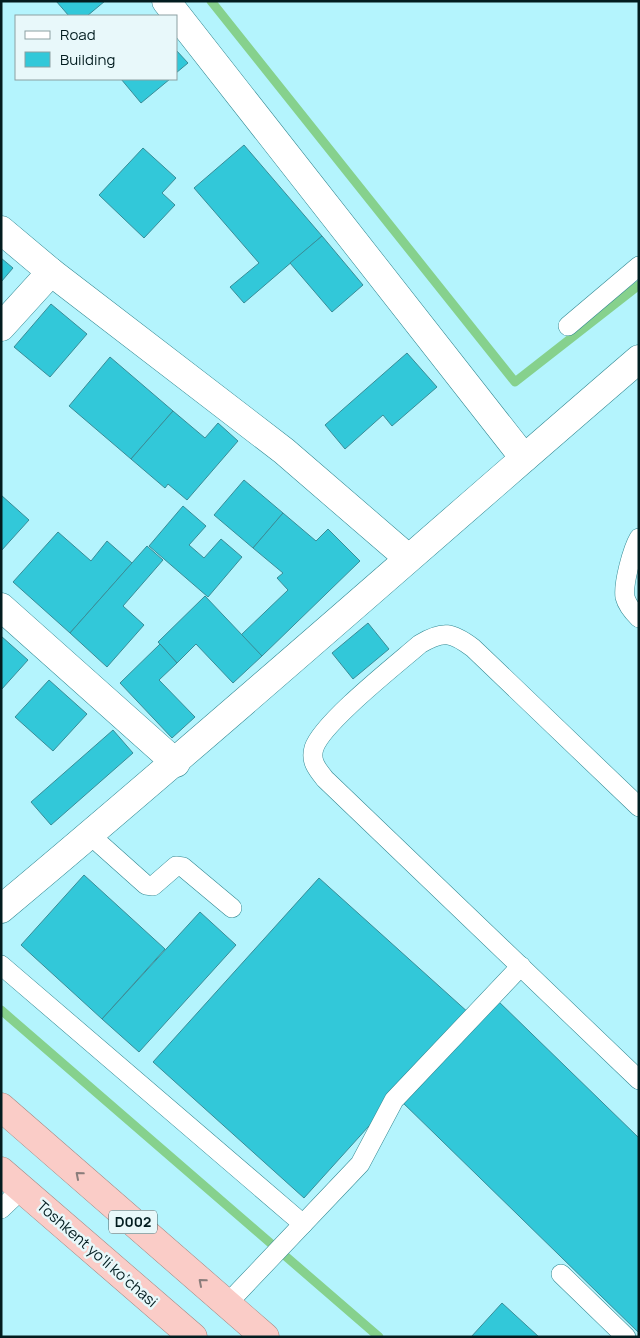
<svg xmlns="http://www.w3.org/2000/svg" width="640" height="1338" viewBox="0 0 640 1338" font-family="Manrope,sans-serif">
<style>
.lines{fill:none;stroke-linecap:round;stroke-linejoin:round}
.stream{stroke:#86d18d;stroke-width:9}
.building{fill:#32c8d9;stroke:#398d98}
.service-casing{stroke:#328892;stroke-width:20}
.minor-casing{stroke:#328892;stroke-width:29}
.trunk-casing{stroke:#a38783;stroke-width:29}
.service{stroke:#fff;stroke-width:19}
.minor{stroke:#fff;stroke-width:28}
.trunk{stroke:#faccc7;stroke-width:28}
.oneway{stroke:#8a7d7b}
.labels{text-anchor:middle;stroke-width:5;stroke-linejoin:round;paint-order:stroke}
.shield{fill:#e8f8fa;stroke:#475e61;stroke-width:1}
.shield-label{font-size:14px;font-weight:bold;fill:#021c1f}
.street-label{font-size:15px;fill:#021c1f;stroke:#e8f8fa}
</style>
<rect width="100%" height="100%" fill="#b4f4fd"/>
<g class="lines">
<g class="stream">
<polyline points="211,1 515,382 639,285"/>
<polyline points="1,1010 379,1337"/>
</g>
</g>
<g class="building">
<polygon points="56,1 105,1 87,16 69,16"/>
<polygon points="176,50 188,63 176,73"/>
<polygon points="121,79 170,79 141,103"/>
<polygon points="244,145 322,236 244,303 230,287 259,263 194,188"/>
<polygon points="143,148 176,178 162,193 175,205 144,238 99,195"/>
<polygon points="322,236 363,285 332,312 290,263"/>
<polygon points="1,258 13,268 1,282"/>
<polygon points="51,304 87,334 50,377 14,347"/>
<polygon points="407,353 437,387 392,426 383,415 345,449 325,425"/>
<polygon points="110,357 173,411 131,459 69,406"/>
<polygon points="173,411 205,438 218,423 238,441 187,500 168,484 165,488 131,459"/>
<polygon points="244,480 283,513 253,548 214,515"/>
<polygon points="1,495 29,520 1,551"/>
<polygon points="183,506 206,526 189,545 204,558 221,539 242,557 208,597 149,546"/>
<polygon points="283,513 316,541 328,529 360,561 262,656 241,635 288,590 277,578 283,573 253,548"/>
<polygon points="58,532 91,561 107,541 132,563 70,633 13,582"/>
<polygon points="147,546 163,560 123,606 144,625 107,667 70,633"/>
<polygon points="205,596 262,656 233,683 196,644 177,663 158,642"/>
<polygon points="368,623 389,649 353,679 332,653"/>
<polygon points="1,636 28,660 1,690"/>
<polygon points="160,644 177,663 159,680 195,717 172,738 120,683"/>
<polygon points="49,680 87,714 53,751 15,717"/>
<polygon points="113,730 133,753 51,825 31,802"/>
<polygon points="84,875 165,949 102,1019 21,945"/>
<polygon points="319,878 470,1014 304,1198 153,1062"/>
<polygon points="200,912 236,945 139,1052 102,1019"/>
<polygon points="496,999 639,1138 639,1333 399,1099"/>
<polygon points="502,1303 539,1337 471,1337"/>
</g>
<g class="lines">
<defs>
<g id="service">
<polyline points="568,326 639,266"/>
<path d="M639,538C632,550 623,584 625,597C627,605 633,612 639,618"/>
<path d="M639,807L473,648C452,632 443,630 420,644C397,664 322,723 314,748C310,761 317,769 325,779L639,1080"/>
<polyline points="90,835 146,885 153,886 176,866 183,867 232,908"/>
<polyline points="1,965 303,1224"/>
<polyline points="1,1209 22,1189"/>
<polyline points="561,1274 626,1337"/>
<polyline points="227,1304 360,1164 394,1100 521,966"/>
</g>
<g id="minor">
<polyline points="166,1 524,458"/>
<polyline points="1,230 51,272 284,451 408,558"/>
<polyline points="1,327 51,272"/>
<polyline points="1,607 176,763"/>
<path d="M1,909C217,729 426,542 639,359"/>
</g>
<g id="trunk">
<polyline points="1,1107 265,1337"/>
<polyline points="1,1171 193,1337"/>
</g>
</defs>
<use href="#service" class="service-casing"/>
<use href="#minor" class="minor-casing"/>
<use href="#trunk" class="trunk-casing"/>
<use href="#service" class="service"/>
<use href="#minor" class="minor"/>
<use href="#trunk" class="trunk"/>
</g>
<defs><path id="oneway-chevron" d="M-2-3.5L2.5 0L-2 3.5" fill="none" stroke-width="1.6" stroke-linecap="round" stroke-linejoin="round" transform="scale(1.25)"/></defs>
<g class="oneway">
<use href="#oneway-chevron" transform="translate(79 1175) rotate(-139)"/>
<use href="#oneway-chevron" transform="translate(202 1282) rotate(-139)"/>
</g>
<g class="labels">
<rect class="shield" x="109" y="1210.5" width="48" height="23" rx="4"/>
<g class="shield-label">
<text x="133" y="1227">D002</text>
</g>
<g class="street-label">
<text transform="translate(97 1254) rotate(41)" y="5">Toshkent yo‘li ko‘chasi</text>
</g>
</g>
<rect width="640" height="1338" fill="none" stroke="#021c1f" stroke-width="5"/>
<rect x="15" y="15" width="162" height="65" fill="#e8f8fa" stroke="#8ca0a2"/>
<rect x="25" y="31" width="25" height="8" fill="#ffffff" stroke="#8ca0a2"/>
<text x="60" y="40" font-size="15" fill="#021c1f">Road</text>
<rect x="25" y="52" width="25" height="15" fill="#32c8d9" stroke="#8ca0a2"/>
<text x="60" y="65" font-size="15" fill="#021c1f">Building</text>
</svg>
